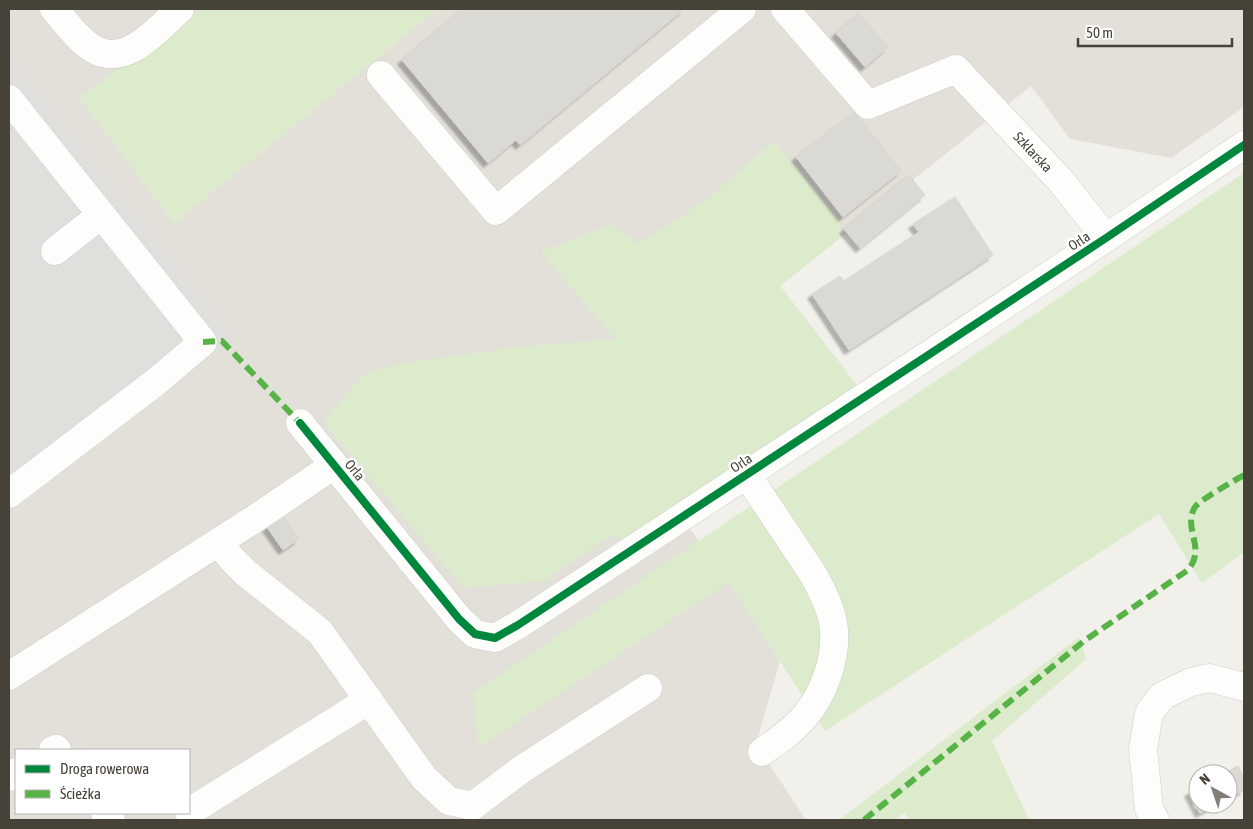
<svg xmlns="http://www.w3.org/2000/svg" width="1253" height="829" viewBox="0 0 1253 829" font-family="'Asap Condensed',sans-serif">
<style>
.industrial{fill:#e3e0da;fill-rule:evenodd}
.green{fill:#dbebcb}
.parking{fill:#e0dfdb}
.building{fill:#dad9d3;stroke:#d9d7d1;filter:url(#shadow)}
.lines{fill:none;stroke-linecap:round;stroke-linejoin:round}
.minor-casing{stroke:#cfcdc8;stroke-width:29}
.minor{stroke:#fdfdfc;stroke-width:28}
.quiet{stroke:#57b346;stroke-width:6;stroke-dasharray:12 6;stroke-linecap:butt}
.cycleway-casing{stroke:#fff;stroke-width:11}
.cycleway{stroke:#00873e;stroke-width:8}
.labels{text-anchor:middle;stroke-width:5;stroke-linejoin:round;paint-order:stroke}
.street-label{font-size:14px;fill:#474237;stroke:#fff}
</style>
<defs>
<filter id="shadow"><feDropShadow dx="-4.5" dy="4.5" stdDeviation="1" flood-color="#0004"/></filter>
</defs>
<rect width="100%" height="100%" fill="#f1f0eb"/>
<path class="industrial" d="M9,9H200L80,98L174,223L437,9H1244V107L1171,158L1070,139L1031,86L780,286L847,372L660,488L729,582L780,661L756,744L806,820H9ZM16,750H189V813H16Z"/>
<g class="green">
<polygon points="200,9 437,9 174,223 80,98"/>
<polygon points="774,141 839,221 842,236 780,286 858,387 631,541 610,536 544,581 464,588 323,422 365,373 405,363 527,346 615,339 541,252 611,224 638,244 705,201"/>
<polygon points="1244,173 1244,552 1202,583 1159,514 825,731 729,582 479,747 473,693"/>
<polygon points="1079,637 1086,659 992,741 1029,820 909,820 905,812 895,820 839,820"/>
</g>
<polygon class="parking" points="9,53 236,336 9,512"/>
<g class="building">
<polygon points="463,9 684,9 520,145 516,140 488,163 402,60"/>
<polygon points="859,13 888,47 865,67 836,33"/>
<polygon points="855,112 901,171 843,217 796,157"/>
<polygon points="909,175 925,195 860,248 844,229"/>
<polygon points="955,197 993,255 849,350 812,294 840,276 844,281 919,232 913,224"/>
<polygon points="283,516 299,539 283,550 267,527"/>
<polygon points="1238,766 1244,777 1244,790 1228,798 1228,774 1223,774"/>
<polygon points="1198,787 1198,804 1217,804 1200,813 1189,792"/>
</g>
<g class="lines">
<defs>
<g id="minor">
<path d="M54,9C66,22 77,39 92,48C125,70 158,28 180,9"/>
<polyline points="785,9 868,105 956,69 1060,180 1106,238"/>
<polyline points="381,75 496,211 742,9"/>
<polyline points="9,99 203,342 157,381 9,494"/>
<polyline points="55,251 101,215"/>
<polyline points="300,423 459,619 475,634 495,638 518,625 1106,238 1244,145"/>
<path d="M747,475L813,574C822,591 833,611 834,631C836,659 824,693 806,715C794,730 777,741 762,752"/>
<polyline points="218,542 231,558 246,573 320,632 424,778 449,801 473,806 522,769 648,688"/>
<polyline points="9,676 256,518 334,465"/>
<polyline points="53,750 56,749 57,750"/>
<polyline points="9,777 16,772"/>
<polyline points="189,812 369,700"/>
<polyline points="105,813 111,820"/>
<polyline points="1155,820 1149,809 1143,749 1149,713 1162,696 1191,682 1210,678 1244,687"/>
</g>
</defs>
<use href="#minor" class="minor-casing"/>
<use href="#minor" class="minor"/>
<g class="quiet">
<polyline points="203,342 222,341 300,423"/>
<path d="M864,820L1084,641L1188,570C1207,548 1182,528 1195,507C1201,499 1234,481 1244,475"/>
</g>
<defs>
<polyline id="cycleway" points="300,423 459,619 475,634 495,638 518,625 1106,238 1244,145"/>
</defs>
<use href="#cycleway" class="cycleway-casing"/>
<use href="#cycleway" class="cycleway"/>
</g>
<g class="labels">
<g class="street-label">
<text transform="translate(1033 152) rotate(47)" y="5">Szklarska</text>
<text transform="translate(1079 241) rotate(-33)" y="5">Orla</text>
<text transform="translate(741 463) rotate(-33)" y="5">Orla</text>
<text transform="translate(355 470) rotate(51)" y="5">Orla</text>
</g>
</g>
<rect width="1253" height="829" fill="none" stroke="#474237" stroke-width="20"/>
<rect x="15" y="749" width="175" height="65" fill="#ffffff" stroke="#b5b3af"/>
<rect x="25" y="765" width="25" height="8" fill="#00873e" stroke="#b5b3af"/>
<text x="60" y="774" font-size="15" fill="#474237">Droga rowerowa</text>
<rect x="25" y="790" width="25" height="8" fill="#57b346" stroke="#b5b3af"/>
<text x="60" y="799" font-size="15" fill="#474237">Ścieżka</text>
<g transform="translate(1213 789) rotate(320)"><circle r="24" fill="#ffffff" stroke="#b5b3af"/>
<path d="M0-4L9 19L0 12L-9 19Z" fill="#827f76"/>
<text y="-8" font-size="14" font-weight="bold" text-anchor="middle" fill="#474237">N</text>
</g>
<path d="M1078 38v8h154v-8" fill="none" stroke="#474237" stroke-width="2.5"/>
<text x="1086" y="38" font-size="15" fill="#474237" stroke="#ffffff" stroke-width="4" paint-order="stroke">50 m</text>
</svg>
